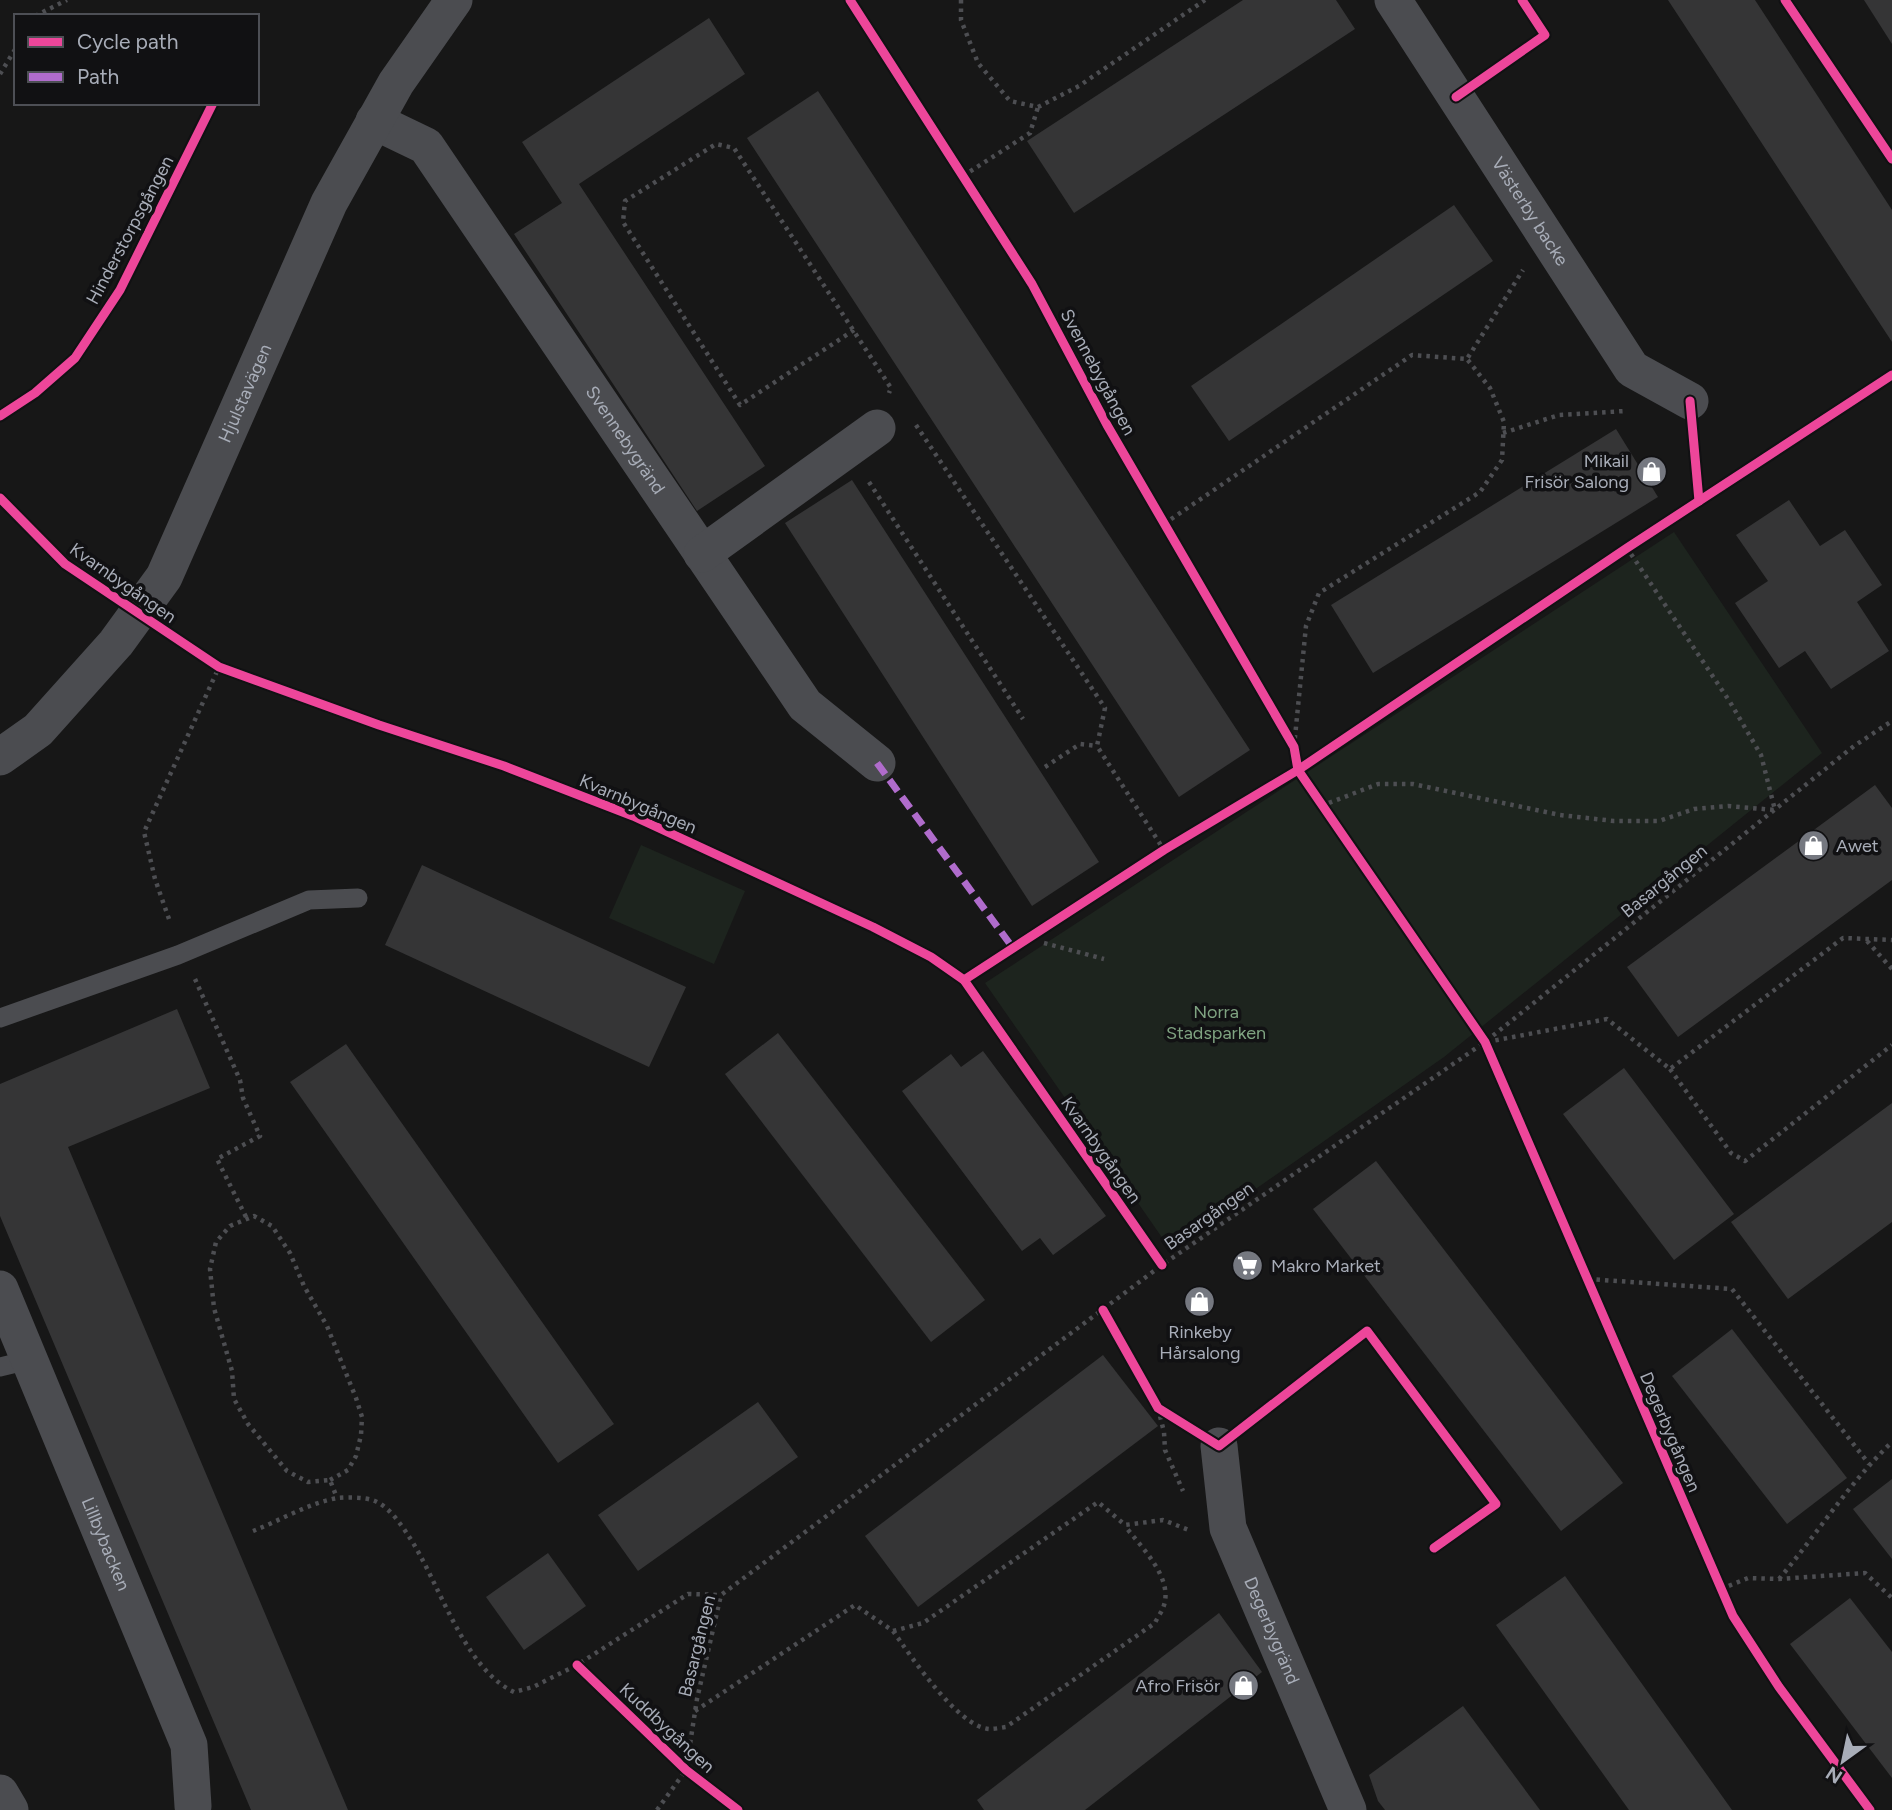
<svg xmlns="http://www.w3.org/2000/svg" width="1892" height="1810" viewBox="0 0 1892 1810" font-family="Figtree,sans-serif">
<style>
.green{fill:#1d241e}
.building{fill:#353536}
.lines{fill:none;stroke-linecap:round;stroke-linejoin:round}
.path{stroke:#4d4e52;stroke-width:4.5;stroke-dasharray:3.5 5;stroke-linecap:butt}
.lane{stroke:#4b4c50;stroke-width:19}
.street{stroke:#4b4c50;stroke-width:37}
.quiet{stroke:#b06ccc;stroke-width:7;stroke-dasharray:14 7;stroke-linecap:butt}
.cycleway-casing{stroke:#111113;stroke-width:13}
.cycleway{stroke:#ed469a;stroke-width:9}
.labels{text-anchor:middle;stroke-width:7;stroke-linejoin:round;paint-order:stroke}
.street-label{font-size:18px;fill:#a8adb8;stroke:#111113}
.poi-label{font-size:18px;fill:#a8adb8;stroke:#111113;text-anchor:end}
.park-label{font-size:18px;fill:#7fa381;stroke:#111113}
</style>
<rect width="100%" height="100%" fill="#171717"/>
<g class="green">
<polygon points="1674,532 1822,753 1444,1057 1170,1249 985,983"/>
<polygon points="641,845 745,891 714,964 609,918"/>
</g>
<g class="building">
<polygon points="1243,0 1336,0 1355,29 1074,213 1027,141"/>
<polygon points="1668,0 1755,0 1892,210 1892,342"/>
<polygon points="1864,0 1892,0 1892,44"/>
<polygon points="709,18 745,74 579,184 765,466 697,511 514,234 562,203 522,142"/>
<polygon points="818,91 1250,750 1179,797 747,138"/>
<polygon points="1454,205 1493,261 1229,441 1191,386"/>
<polygon points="1616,429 1658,497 1373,673 1331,605"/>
<polygon points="852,480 1099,862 1032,906 785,523"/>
<polygon points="1789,500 1820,546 1845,530 1882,585 1857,602 1889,651 1831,689 1805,651 1779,668 1735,603 1768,581 1736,535"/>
<polygon points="1875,785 1892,808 1892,880 1678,1037 1627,967"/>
<polygon points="422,865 686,987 649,1067 385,945"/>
<polygon points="177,1009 210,1088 68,1147 348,1810 251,1810 0,1216 0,1084"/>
<polygon points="778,1033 985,1300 931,1342 725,1074"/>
<polygon points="346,1044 614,1424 558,1463 290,1082"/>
<polygon points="983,1051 1106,1216 1053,1255 1040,1238 1022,1251 902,1091 951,1054 961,1067"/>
<polygon points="1624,1068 1734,1214 1674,1260 1563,1114"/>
<polygon points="1892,1103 1892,1222 1788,1299 1731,1222"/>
<polygon points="1376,1161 1623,1483 1561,1531 1313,1209"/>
<polygon points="1732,1329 1847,1478 1787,1524 1672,1376"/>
<polygon points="1103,1355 1158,1426 918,1607 865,1536"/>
<polygon points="758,1402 798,1457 638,1571 598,1515"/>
<polygon points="1892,1479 1892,1559 1853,1509"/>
<polygon points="548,1553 586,1606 524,1650 486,1597"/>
<polygon points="1565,1576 1732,1810 1629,1810 1496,1625"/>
<polygon points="1850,1598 1892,1652 1892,1778 1790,1644"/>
<polygon points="1219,1613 1262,1672 1085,1810 984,1810 977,1800"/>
<polygon points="1463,1706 1540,1810 1385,1810 1378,1801 1369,1775"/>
</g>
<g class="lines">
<g class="path">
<polyline points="961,0 961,20 978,63 1010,101 1038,107 1079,86 1205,0"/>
<polyline points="35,16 67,0"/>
<polyline points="0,74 16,48"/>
<polyline points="963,176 1030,133 1038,107"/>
<polyline points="854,330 740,405 623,222 625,201 716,144 734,148 891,388 889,393"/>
<polyline points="916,425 1105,708 1097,746 1164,850"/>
<polyline points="1503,433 1559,415 1625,411"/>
<polyline points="869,482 1023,719"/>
<polyline points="1164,524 1412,355 1467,359 1523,270"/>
<polyline points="1294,747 1306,626 1319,593 1480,492 1502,460 1504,422 1490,388 1467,359"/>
<polyline points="1045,767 1080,744 1097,746"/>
<polyline points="1321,806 1378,784 1413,784 1560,815 1614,821 1659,821 1694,809 1728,806 1775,810 1761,755 1730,702 1627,548"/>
<polyline points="169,919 155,879 144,832 219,667"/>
<polyline points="1867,941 1892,969"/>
<polyline points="1044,943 1104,959"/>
<polyline points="195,979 240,1080 243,1098 260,1136 217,1159 247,1219"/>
<polyline points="1487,1042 1607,1019 1670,1069 1843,938 1892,940"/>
<polyline points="1670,1069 1731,1153 1745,1161 1892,1045"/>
<polyline points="1588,1279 1732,1289 1869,1464"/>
<polyline points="1158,1408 1164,1432 1165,1450 1183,1491"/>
<polyline points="330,1480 348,1470 356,1456 361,1435 362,1417 356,1398 327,1326 304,1286 290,1253 272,1226 254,1216 230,1226 216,1242 210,1269 214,1308 232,1371 234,1399 248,1424 287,1471 308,1482 330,1480 337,1498"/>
<path d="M253,1531C279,1521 311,1502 338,1498C348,1497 365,1497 375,1501C389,1507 400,1523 408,1535C439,1581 463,1668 514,1692L533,1687L577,1665L688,1594L721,1595"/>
<path d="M1779,1579C1817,1534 1849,1483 1892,1442"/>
<polyline points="1721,1589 1748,1578 1779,1579 1865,1573 1892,1598"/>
<path d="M893,1631C911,1656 957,1726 989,1729C994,1729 1000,1728 1006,1727L1155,1623C1157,1618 1161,1613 1163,1608C1175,1579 1141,1547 1125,1526"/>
<polyline points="695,1711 855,1605 893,1631 923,1623 1098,1502 1125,1525 1163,1520 1189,1530"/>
<polyline points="657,1810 686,1770 697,1699 721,1595 1162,1265 1485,1042 1854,746 1892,721"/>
</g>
<g class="lane">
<polyline points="0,1018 178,955 309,900 358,898"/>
<polyline points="0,1367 29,1360"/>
</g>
<g class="street">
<path id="s1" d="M1393,0L1632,369L1690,401"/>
<path id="s2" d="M374,121L426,146L805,705L877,763"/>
<polyline points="702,554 877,428"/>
<path id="s3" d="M0,757L38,730L116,643L164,577L329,203L396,83L454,0"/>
<path id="s4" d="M0,1289L189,1745L193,1806"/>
<path id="s5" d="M1219,1446L1228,1528L1348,1810"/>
<polyline points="0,1793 10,1810"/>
</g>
<polyline class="quiet" points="877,763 1013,948"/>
<defs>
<g id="cycleway">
<polyline points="850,0 1032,284 1107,425 1294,747 1298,770 1485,1042 1733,1616 1779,1687 1870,1810"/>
<polyline points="1785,0 1892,159"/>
<polyline points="1456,97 1545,35 1522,0"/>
<polyline points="1690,401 1699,501"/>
<polyline points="0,416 35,393 75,358 120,290 213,103"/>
<polyline points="0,498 65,564 219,667 379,725 504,766 633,816 873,927 931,957 964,980 1162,1265"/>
<polyline points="964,980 1164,850 1298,770 1627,548 1892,375"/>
<polyline points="1103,1310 1158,1408 1219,1446 1367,1331 1496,1504 1434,1548"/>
<polyline points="577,1665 686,1770 738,1810"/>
</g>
</defs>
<use href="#cycleway" class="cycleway-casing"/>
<use href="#cycleway" class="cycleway"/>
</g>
<defs>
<symbol id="shop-disc" viewBox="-11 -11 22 22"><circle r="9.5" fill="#757880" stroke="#111113"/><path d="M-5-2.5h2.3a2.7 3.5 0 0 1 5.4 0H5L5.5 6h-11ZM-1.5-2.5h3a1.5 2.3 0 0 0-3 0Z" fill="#fff"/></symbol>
<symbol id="supermarket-disc" viewBox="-11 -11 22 22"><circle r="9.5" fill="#757880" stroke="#111113"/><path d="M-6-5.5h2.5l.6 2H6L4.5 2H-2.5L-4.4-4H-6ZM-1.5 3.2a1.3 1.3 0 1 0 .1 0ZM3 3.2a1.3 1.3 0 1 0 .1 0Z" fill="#fff"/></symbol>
</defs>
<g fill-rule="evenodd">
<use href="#shop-disc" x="1634" y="454" width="35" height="35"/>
<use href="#shop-disc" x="1796" y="828" width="35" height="35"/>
<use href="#supermarket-disc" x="1230" y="1248" width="35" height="35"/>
<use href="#shop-disc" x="1182" y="1284" width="35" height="35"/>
<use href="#shop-disc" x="1226" y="1668" width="35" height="35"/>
</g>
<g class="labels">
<g class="street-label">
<text dy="6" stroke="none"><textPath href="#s1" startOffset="252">Västerby backe</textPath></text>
<text transform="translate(130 230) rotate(-62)" y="6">Hinderstorpsgången</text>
<text transform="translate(1098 372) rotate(62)" y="6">Svennebygången</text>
<text dy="6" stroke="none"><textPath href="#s3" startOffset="446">Hjulstavägen</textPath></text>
<text dy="6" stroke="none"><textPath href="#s2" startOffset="413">Svennebygränd</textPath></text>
<text transform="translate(123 583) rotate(35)" y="6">Kvarnbygången</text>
<text transform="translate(638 804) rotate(23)" y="6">Kvarnbygången</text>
<text transform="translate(1664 881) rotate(-39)" y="6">Basargången</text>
<text transform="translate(1101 1150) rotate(55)" y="6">Kvarnbygången</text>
<text transform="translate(1209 1216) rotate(-35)" y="6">Basargången</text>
<text transform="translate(1670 1432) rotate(67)" y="6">Degerbygången</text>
<text dy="6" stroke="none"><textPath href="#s4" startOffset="276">Lillbybacken</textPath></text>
<text dy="6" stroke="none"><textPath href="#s5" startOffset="194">Degerbygränd</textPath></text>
<text transform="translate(697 1646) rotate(-76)" y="6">Basargången</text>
<text transform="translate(667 1728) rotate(43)" y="6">Kuddbygången</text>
</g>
<g class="poi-label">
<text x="1629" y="467">Mikail<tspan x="1629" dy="21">Frisör Salong</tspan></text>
<text x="1836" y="852" text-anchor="start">Awet</text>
<text x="1271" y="1272" text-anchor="start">Makro Market</text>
<text x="1200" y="1338" text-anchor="middle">Rinkeby<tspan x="1200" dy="21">Hårsalong</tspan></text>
<text x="1220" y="1692">Afro Frisör</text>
</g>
<g class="park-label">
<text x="1216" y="1018">Norra<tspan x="1216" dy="21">Stadsparken</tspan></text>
</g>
</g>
<rect x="14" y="14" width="245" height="91" fill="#111113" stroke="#4d4f55" stroke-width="2"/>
<rect x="28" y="37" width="35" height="10" fill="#ed469a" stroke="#4d4f55" stroke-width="2"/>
<text x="77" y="49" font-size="21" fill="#a8adb8">Cycle path</text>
<rect x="28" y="72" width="35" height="10" fill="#b06ccc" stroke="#4d4f55" stroke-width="2"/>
<text x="77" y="84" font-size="21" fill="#a8adb8">Path</text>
<g transform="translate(1843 1761) rotate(213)" stroke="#111113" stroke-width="5" paint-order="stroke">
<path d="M0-5L12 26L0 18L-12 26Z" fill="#a8adb8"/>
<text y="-10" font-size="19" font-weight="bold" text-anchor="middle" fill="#a8adb8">N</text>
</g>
</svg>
